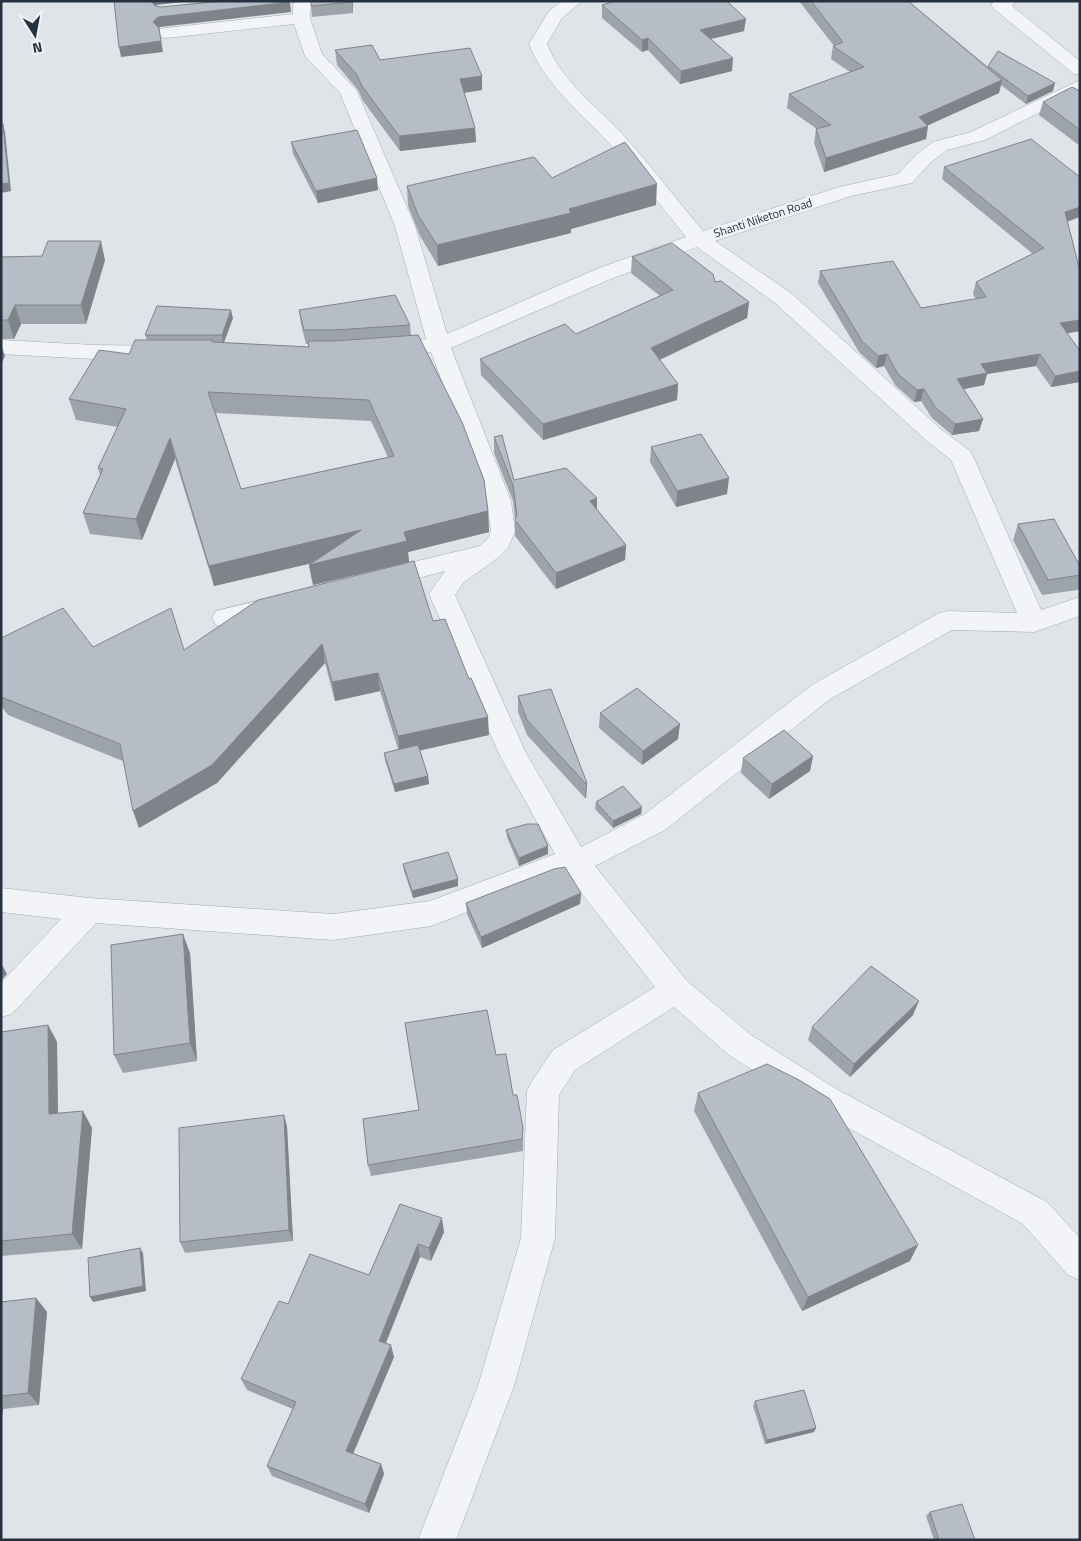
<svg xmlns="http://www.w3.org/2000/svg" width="1081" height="1541" viewBox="0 0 1081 1541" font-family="'Titillium Web',sans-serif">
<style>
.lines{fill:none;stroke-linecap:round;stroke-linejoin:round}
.street-casing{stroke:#a4abb3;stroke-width:1}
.street{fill:#f2f4f7;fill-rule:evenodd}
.wall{fill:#9da3aa;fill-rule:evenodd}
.shaded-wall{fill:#7f848b}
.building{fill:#b6bdc6;stroke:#7f848b;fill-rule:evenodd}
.labels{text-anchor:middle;stroke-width:5;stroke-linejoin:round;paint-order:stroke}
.far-street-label{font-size:12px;fill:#273241;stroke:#eff2f7}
</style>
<rect width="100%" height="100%" fill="#dfe4e9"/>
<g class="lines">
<defs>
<g id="street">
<path d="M296,1H314L311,5L310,18L322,54L357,91L415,226L447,334L599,268L686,237C661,206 638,174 611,145C582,114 544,84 529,44L549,11L562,1H582L562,18L547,44C561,81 599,108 625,137C652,167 677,200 703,231L839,187L898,174L917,154L933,142L971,132L1080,80V92L985,140L947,150L931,162L912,183L851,196L715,241L791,293L943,431L969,450L973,456L1041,610L1080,597V616L1034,632L952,630L830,699L665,830L595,866L687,981L751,1035L838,1090L1047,1202L1080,1238V1280L1068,1275L1023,1224L816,1110L729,1055L674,1007L575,1070L559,1095L555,1238L514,1386L456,1540H418L478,1386L521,1238L527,1091L532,1081L553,1050L655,987L568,876L553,879L431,926L333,940L96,923L12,1014L1,1017V983L61,919L1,912V888L89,898L333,914L430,901L555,854L500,756L429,594L445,571L380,588L371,585L368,579L371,573L380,570L480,546L488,538L491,531L487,501L431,352L412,351L409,346L412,341L426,339L395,226L340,93L305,56L294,24L166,38L160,37L157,33L160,29L166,28L293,14V5ZM697,247L775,303L927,441L951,460L1017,613L948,611L939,613L812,685L645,814L581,847L526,753L455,595L464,582L499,557L508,548L515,531L511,501L451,348L613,278Z"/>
<polygon points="994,1 1016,1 1012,6 1080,61 1080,75 1074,74 994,9 991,5"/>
<polygon points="1,340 94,345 167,346 175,348 178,353 175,358 167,360 94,359 1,354"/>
<polygon points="273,597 282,599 286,606 282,613 225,627 216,625 212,618 216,611"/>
</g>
</defs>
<use href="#street" class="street-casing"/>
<use href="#street" class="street"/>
</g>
<g class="wall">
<polygon points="353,1 353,13 312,17 311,6"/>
<polygon points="799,1 908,1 988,67 988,66 1053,91 1026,104 1001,85 999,93 928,125 926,139 824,172 814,143 816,129 817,129 787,108 789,94 850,72 831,59 833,46 834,46"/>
<polygon points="602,5 744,31 711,39 732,71 680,84 648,50 642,52 602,18"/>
<polygon points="335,50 380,60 482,76 482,90 464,93 475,128 476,142 400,151 363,101 358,90 337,65"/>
<polygon points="1080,91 1080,146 1039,115 1043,102"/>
<polygon points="291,142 378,190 318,203 293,154"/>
<polygon points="944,167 1067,221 1080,271 1080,331 1067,333 1080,351 1080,382 1051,387 1036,366 987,374 984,385 964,389 983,419 979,431 952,435 932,418 921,401 914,402 895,385 884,366 876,368 859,352 818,283 820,271 921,308 976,299 973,294 976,282 1033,254 942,179"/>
<polygon points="552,178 656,205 571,229 571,233 438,266 420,236 408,206 407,186"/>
<polygon points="1,257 105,260 86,324 21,324 14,339 1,339"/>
<polygon points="632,257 715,282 749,302 747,318 660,360 678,384 677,400 543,440 481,375 480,359 576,334 660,296 631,273"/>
<path d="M299,310L410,325L411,335L488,511L489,532L408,552L409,562L313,585L309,565L311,563L214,586L175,459L142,540L90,534L83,513L100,475L98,468L118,427L76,420L69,399L129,354L147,340L145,335L233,318L224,343L308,347V344H306L301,324ZM216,413L371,421L388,457L241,489Z"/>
<polygon points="494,437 514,480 597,498 597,510 626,545 625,560 556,589 515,536 515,519 513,501 494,453"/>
<polygon points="651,447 727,494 676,507 650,462"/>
<polygon points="1018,524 1080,575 1080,586 1078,590 1042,595 1013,540"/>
<polygon points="433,621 489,735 420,750 428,776 429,784 395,792 385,760 384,753 398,749 380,691 335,701 325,663 217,783 139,828 123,761 8,715 1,706 1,638 93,647 184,650"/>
<polygon points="518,696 587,783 586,798 585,798 527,735 518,712"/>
<polygon points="600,713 678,739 642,765 599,728"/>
<polygon points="813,756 810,771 769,799 741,773 743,758"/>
<polygon points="596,802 641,814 613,828 595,809"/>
<polygon points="506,830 548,846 548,854 519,866 507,837"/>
<polygon points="403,864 458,886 413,898 404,871"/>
<polygon points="581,893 580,904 482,948 467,914 466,903"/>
<polygon points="190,953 197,1061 123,1073 114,1055"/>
<polygon points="913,1015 850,1077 808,1040 812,1027"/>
<polygon points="48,1025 57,1042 58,1113 92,1128 82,1249 1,1256 1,1032"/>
<polygon points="496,1055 513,1095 523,1128 523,1151 371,1176 368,1165 419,1110"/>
<polygon points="698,1093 910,1261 802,1311 694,1111"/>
<polygon points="284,1115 287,1127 293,1241 185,1253 180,1242"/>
<polygon points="400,1204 444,1232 431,1261 420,1257 386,1343 394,1357 353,1453 381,1464 384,1474 369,1513 272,1476 267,1466 293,1409 247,1390 241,1379 288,1304 369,1275"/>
<polygon points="36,1298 47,1312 39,1405 3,1409 1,1422 1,1302"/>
<polygon points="755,1401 814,1432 765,1444 753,1406"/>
<polygon points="930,1512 975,1540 934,1540 926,1516"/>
</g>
<g class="shaded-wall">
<polygon points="151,1 191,1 157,5 152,12"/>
<polygon points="352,1 353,1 353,13"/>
<polygon points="290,2 291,12 160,27 155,33 153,22 158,17"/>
<polygon points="746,19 744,31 698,42 700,30"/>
<polygon points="159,28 163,52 121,57 119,47"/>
<polygon points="648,38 648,50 642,52 642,40"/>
<polygon points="733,58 732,71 680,84 681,71"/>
<polygon points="482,76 482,90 461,93 460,79"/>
<polygon points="1002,80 999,93 920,129 928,126 926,139 824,172 826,158"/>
<polygon points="1055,83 1053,91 1026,104 1028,96"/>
<polygon points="3,124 5,132 11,191 1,193"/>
<polygon points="475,128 476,142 400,151 399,136"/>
<polygon points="377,178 378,190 318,203 316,191"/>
<polygon points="657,184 656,205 571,229 571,233 438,266 437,245 569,209"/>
<polygon points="1080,207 1080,217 1061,224 1065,212"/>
<polygon points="101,241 105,260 86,324 81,305"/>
<polygon points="749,302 747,318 650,364 651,348"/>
<polygon points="15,305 21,324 14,339 8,320"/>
<polygon points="231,310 233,318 223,344 222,335"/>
<polygon points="1080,320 1080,331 1057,335 1060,323"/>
<polygon points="1,344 5,356 1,365"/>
<polygon points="887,354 884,366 876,368 878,356"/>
<polygon points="1040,354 1036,366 987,374 984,385 954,391 957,379 981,364"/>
<polygon points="1080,371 1080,382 1051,387 1055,376"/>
<polygon points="678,384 677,400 543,440 543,424"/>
<polygon points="924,389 921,401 914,402 917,390"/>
<polygon points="983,419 979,431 952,435 955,424"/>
<polygon points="170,438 175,459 142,540 136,519"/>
<polygon points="729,478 727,494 676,507 677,491"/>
<polygon points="597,498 597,513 590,501"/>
<polygon points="488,511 489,532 408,552 409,562 313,585 309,565 404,532"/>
<polygon points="361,530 364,551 214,586 209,566"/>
<polygon points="626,545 625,560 556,589 556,573"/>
<polygon points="322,644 325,663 217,783 139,828 133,811"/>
<polygon points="378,673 380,691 335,701 332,682"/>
<polygon points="488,717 489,735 400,755 398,736"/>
<polygon points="680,724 678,739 642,765 643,751"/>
<polygon points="813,756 810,771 769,799 772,784"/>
<polygon points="428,776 429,784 395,792 394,784"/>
<polygon points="587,783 586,798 585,798 586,784"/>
<polygon points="642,807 641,814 613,828 613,821"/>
<polygon points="548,846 548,854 519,866 519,858"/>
<polygon points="458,879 458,886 413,898 412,891"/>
<polygon points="581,893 580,904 482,948 481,937"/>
<polygon points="183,934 190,953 197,1061 190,1043"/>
<polygon points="1,963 7,974 1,981"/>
<polygon points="919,1001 913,1015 850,1077 854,1064"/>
<polygon points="48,1025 57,1042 58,1130 49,1114"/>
<polygon points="83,1111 92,1128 82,1249 72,1234"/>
<polygon points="284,1115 287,1127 293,1241 289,1230"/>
<polygon points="442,1218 444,1232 431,1261 429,1248"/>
<polygon points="418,1244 420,1257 382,1352 379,1341"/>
<polygon points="918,1245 910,1261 802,1311 808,1297"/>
<polygon points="140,1248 143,1253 146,1291 93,1302 90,1297"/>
<polygon points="36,1298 47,1312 39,1405 28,1393"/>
<polygon points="391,1345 394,1357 350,1461 346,1451"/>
<polygon points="1,1407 3,1409 1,1422"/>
<polygon points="816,1428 814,1432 765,1444 767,1440"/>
<polygon points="381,1464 384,1474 369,1513 365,1504"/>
</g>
<g class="building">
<polygon points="114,1 151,1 155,6 161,7 223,1 290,2 158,17 153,22 159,28 161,41 119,47"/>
<polygon points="311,1 352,1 352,2 311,6"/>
<polygon points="616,1 727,1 746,19 700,30 733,58 681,71 648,38 642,40 602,5"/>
<polygon points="811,1 908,1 1002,80 919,117 928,126 826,158 816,129 831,125 789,94 864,67 833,46 843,42"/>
<polygon points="372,45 380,60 470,48 482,76 460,79 475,128 399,136 362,86 357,75 335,50"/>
<polygon points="998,51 1055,83 1028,96 988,66"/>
<polygon points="1072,87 1080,91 1080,130 1043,102"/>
<polygon points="1,124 3,124 9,183 1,184"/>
<polygon points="357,130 377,178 316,191 291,142"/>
<polygon points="1031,139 1080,177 1080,207 1065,212 1080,271 1080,284 1079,284 1080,285 1080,320 1060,323 1080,351 1080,371 1055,376 1040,354 981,364 987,373 957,379 983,419 955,424 935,407 924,389 917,390 898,374 887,354 878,356 862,341 820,271 893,261 921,308 986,297 976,282 1044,248 944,167"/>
<polygon points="625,142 657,184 569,209 571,213 437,245 418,215 407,186 534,157 552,178"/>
<polygon points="48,241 101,241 81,305 15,305 8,320 1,320 1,257 42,256"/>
<polygon points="672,243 713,274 715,282 721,281 749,302 651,348 678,384 543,424 480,359 565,324 576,334 673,290 632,257"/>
<polygon points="395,295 410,325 335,330 304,330 299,310"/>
<polygon points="157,306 231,310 222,335 145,335"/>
<path d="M418,335L462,422L484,480L488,511L404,532L407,541L309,565L361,530L209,566L170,438L136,519L83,513L103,469L98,468L126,409L69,399L99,350L129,354L135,340H212V342L309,347L308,341H334ZM208,392L369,400L394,456L241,489Z"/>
<polygon points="701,434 729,478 677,491 651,447"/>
<polygon points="502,435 514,480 566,468 597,498 590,501 626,545 556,573 515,520 517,515 513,485 494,437"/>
<polygon points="1054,519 1080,566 1080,575 1048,580 1018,524"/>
<polygon points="414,561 433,621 445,619 469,679 471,678 488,717 398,736 378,673 332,682 322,644 212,765 133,811 120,744 1,697 1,638 63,608 93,647 171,608 184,650 258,600"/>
<polygon points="637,688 680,724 643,751 600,713"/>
<polygon points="551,689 587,783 586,784 527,720 518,696"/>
<polygon points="784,730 813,756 772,784 743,758"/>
<polygon points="418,745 428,776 394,784 384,753"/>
<polygon points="623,786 642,807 613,821 596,802"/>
<polygon points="527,824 538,824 548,846 519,858 506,830"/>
<polygon points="448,852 458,879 412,891 403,864"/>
<polygon points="565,867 581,893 481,937 466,903 554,869"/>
<polygon points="183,934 190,1043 114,1055 111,945"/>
<polygon points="871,966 919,1001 854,1064 812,1027"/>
<polygon points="487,1010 496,1055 506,1054 513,1095 517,1095 523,1128 522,1139 368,1165 363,1119 419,1110 405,1023"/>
<polygon points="48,1025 49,1114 83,1111 72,1234 1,1241 1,1032"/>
<polygon points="767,1064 799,1080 830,1099 918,1245 808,1297 698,1093"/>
<polygon points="284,1115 289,1230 180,1242 179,1128"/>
<polygon points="400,1204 442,1218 429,1248 418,1244 379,1341 391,1345 346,1451 381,1464 365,1504 267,1466 296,1402 241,1379 279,1301 288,1304 310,1254 369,1275"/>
<polygon points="140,1248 143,1286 90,1297 88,1258"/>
<polygon points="36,1298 28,1393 1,1396 1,1302"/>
<polygon points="804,1390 816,1428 767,1440 755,1401"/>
<polygon points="962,1504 975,1540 939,1540 930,1512"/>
</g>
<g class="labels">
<g class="far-street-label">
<text transform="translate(763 218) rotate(-18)" y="4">Shanti Niketon Road</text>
</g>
</g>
<rect width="1081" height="1541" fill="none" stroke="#273241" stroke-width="5"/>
<g transform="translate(35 35) rotate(169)" stroke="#eff2f7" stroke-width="4" paint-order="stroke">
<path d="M0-4L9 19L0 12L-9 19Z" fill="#273241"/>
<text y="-8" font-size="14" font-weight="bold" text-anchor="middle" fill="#273241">N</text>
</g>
</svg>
